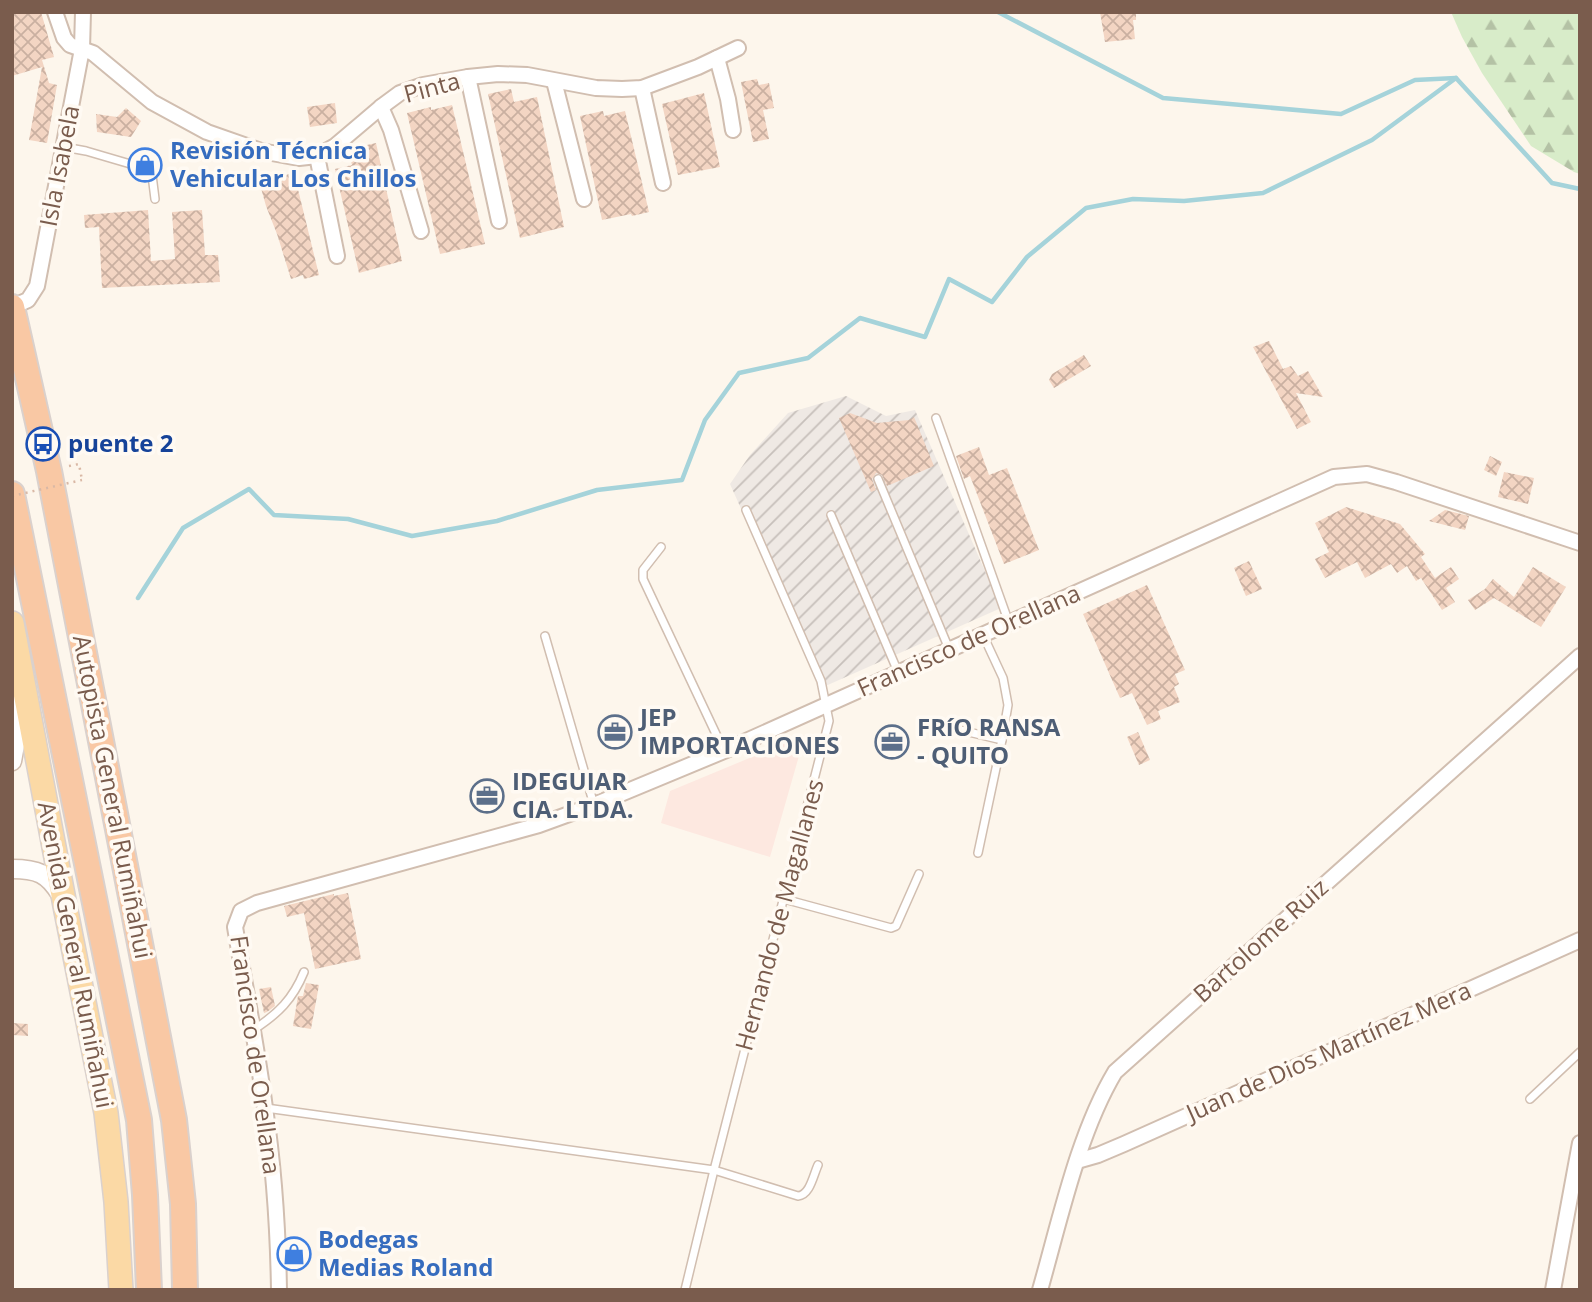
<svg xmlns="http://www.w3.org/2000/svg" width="1592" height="1302" viewBox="0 0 1592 1302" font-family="'Open Sans',sans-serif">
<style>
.commercial{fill:#fde8e0}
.industrial{fill:url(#industrial-furrows)}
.forest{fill:url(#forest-firs)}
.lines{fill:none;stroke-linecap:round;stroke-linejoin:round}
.stream{stroke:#a5d3da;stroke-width:4.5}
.building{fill:url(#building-cross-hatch)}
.service-casing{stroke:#d1beb0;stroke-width:10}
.minor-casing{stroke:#d1beb0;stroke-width:18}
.tertiary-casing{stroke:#d1beb0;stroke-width:21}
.primary-casing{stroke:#dad1cd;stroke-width:26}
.trunk-casing{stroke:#dad1cd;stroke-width:28}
.path{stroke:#d9b8a5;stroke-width:2.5;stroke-dasharray:2 5;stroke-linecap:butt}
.service{stroke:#fff;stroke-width:7}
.minor{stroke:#fff;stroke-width:14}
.tertiary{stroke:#fff;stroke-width:18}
.primary{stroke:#fbd9a5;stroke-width:23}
.trunk{stroke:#f9c8a4;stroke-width:24}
.path-bridge{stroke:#d9b8a5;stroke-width:2.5;stroke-dasharray:2 5;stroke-linecap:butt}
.labels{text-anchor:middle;stroke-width:7;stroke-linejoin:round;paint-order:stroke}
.street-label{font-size:24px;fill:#7a5c4d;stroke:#fffaf3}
.shop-label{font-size:24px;font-weight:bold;fill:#366cbe;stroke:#fffaf3;text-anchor:start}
.transit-label{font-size:24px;font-weight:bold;fill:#164399;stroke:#fffaf3;text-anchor:start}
.service-label{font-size:24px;font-weight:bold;fill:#4e5e75;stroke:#fffaf3;text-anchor:start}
</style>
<defs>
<pattern id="industrial-furrows" width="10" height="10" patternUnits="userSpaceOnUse" patternTransform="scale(1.75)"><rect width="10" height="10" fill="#efe9e4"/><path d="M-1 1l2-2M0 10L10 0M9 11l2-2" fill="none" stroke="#c7c0bb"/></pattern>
<pattern id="forest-firs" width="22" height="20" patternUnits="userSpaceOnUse" patternTransform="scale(1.75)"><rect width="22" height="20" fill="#d8ecc9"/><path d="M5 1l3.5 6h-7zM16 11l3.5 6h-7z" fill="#b4c2a5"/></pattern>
<pattern id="building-cross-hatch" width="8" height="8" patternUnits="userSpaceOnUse" patternTransform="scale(1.75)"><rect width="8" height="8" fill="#f3d5c3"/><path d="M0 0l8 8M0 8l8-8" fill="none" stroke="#cab0a1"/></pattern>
</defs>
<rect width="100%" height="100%" fill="#fdf6ec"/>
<polygon class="commercial" points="805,735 770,857 661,823 670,791"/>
<polygon class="industrial" points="846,396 886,416 915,410 1001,608 821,688 730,484 750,455 788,413"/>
<polygon class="forest" points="1451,12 1580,12 1580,174 1574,172 1531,146 1482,73 1462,37"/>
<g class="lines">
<g class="stream">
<polyline points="998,12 1163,98 1341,114 1415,80 1456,78 1552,183 1580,189"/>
<polyline points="138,598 183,528 249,489 274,515 348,519 412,536 497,521 597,490 682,480 705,420 739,373 808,358 860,318 925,337 949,279 992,302 1027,257 1086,208 1133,199 1184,201 1263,193 1372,140 1456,78"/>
</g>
</g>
<g class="building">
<polygon points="12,12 41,12 54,57 42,60 49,83 57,85 47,143 29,140 42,67 12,76"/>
<polygon points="1100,12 1136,12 1136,20 1133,20 1135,39 1105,42"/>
<polygon points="757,79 759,85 769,83 774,108 763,110 769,139 753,142 741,82"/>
<polygon points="511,89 514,102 537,97 564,227 520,238 488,94"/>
<polygon points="704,93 720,167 678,175 662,104"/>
<polygon points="335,103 337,123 310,127 307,107"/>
<polygon points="452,105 485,244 440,254 407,113 431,107 431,110"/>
<polygon points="126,108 141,121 131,137 97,132 96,114 117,117"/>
<polygon points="603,111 604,116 625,111 649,212 632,216 631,214 602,220 580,116"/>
<polygon points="376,143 402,261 359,273 335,169 352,165 349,154 359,152 358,147"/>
<polygon points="294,173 319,275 304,279 303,275 291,279 277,234 266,206 259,181"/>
<polygon points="148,210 151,261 175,259 172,212 202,210 205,255 218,255 220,282 102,288 99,227 85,228 84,215"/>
<polygon points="1269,341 1283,369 1291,366 1298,376 1308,371 1323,397 1296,393 1311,422 1297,429 1253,347"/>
<polygon points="1084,355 1091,366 1054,388 1049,380 1052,374"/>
<polygon points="850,413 877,423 909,420 914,417 934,466 887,486 882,475 876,473 872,479 876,490 871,492 839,418"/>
<polygon points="979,447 989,475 1007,468 1039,550 1004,564 970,476 964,479 956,456"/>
<polygon points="1490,456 1502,462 1496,476 1484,470"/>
<polygon points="1504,472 1534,478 1528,504 1498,497"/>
<polygon points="1346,507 1400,524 1425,554 1421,557 1435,578 1451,567 1459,579 1446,588 1455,602 1442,610 1421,578 1416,581 1407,566 1397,573 1391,564 1365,578 1357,562 1325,578 1315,559 1329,552 1315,523"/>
<polygon points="1445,510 1469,516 1465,530 1429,521"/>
<polygon points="1249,561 1262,589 1246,596 1234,568"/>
<polygon points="1533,567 1566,587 1541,627 1494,598 1475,610 1468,600 1485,589 1493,579 1514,597"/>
<polygon points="1147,585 1185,670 1175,674 1179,684 1174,687 1180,702 1158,711 1161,719 1147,725 1132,693 1120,698 1083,614"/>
<polygon points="1138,732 1150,760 1139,765 1127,737"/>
<polygon points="348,893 361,959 315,969 304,913 287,917 284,906 334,894 334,896"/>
<polygon points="306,983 319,985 311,1029 293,1026 298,996 303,996"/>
<polygon points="271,987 275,1006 267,1012 264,1013 259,989"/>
<polygon points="12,1023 28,1024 28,1036 12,1035"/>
</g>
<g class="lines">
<defs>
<g id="service">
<polyline points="64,147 86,151 144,168 152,175 155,199"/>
<polyline points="936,418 1009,623"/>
<polyline points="878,479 949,649"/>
<polyline points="831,515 898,672"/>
<polyline points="661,547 643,570 643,579 724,751"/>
<polyline points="545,636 594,805"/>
<polyline points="931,723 1002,740"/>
<polyline points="978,853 1002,740 1008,705 1003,678 983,635"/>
<polyline points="784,899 891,928 896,926 919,874"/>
<path d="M253,1030C278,1014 293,999 304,972"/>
<polyline points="1530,1099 1580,1052"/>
<path d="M266,1108L714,1170L798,1196C810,1195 813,1176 818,1165"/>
<polyline points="685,1290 714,1170 829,721 821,681 746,510"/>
</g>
<g id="minor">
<polyline points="55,12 64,38 70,45 93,53 152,102 207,132 261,151 299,158 317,156 335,146 381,107 400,93 423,85 468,77 498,74 527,75 596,88 622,89 642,88 698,67 738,48"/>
<polyline points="717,58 728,99 733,130"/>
<polyline points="468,77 499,221"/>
<polyline points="554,81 584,199"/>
<polyline points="642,88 663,183"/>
<polyline points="381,107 391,130 421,231"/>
<polyline points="317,156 337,256"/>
<polyline points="12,307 28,300 37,286 82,49 83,12"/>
<polyline points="1077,1161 1098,1155 1124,1144 1580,940"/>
<path d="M279,1290C278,1229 274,1168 265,1108C257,1047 245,987 235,927L241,911L257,903L539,825L594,805L724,751L1334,477L1367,474L1396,482L1580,543"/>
<path d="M1040,1290C1060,1220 1078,1134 1115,1072L1580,656"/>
<polyline points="1553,1290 1580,1143"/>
</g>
<g id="tertiary">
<polyline points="12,761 17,734 19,691"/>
<path d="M12,869C37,869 48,873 61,895"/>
</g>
<polyline id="primary" points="12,623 66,911 106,1113 116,1202 121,1290"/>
<g id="trunk">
<polyline points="12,307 49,471 174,1120 183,1204 185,1290"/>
<polyline points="12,494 139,1120 145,1195 149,1290"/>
</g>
</defs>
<use href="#service" class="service-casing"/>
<use href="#minor" class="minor-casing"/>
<use href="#tertiary" class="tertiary-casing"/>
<use href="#primary" class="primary-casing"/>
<use href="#trunk" class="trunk-casing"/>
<polyline class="path" points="69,466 79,464 82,480"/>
<use href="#service" class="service"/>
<use href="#minor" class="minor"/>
<use href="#tertiary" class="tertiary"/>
<use href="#primary" class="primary"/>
<use href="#trunk" class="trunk"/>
<polyline class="path-bridge" points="12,496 82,480"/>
</g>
<defs>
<symbol id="shop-ring" viewBox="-11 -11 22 22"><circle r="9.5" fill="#fffaf3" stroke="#3f7fe0" stroke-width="1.5"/><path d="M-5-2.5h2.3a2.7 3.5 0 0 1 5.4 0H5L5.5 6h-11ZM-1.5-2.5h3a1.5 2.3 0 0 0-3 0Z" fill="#3f7fe0"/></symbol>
<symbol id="bus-ring" viewBox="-11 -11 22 22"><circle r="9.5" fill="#fffaf3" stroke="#1a4fb4" stroke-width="1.5"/><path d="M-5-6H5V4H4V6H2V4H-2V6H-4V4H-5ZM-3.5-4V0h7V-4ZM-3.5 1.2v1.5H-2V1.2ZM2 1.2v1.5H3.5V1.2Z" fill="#1a4fb4"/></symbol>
<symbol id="office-ring" viewBox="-11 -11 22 22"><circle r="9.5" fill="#fffaf3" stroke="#5c6f8a" stroke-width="1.5"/><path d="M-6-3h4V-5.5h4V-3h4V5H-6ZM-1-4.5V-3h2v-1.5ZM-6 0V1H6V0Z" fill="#5c6f8a"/></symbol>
</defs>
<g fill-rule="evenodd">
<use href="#shop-ring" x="126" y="146" width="38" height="38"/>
<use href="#bus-ring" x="24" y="425" width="38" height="38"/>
<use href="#office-ring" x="596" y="713" width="38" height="38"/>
<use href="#office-ring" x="873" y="723" width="38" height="38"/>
<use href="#office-ring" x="468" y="777" width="38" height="38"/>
<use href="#shop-ring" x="275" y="1235" width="38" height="38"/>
</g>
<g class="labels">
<g class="street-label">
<text transform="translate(432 88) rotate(-15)" y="8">Pinta</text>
<text transform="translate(60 166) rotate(-79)" y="8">Isla Isabela</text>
<text transform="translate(969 641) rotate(-24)" y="8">Francisco de Orellana</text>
<text transform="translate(112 797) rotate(79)" y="8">Autopista General Rumiñahui</text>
<text transform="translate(780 915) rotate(-75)" y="8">Hernando de Magallanes</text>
<text transform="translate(1261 941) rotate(-42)" y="8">Bartolome Ruiz</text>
<text transform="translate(75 955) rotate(79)" y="8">Avenida General Rumiñahui</text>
<text transform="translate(1329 1052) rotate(-24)" y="8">Juan de Dios Martínez Mera</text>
<text transform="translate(255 1055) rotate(82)" y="8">Francisco de Orellana</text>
</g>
<g class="shop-label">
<text x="170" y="159">Revisión Técnica<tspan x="170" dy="28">Vehicular Los Chillos</tspan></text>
<text x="318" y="1248">Bodegas<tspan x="318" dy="28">Medias Roland</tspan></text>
</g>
<g class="transit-label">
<text x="68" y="452">puente 2</text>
</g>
<g class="service-label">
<text x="640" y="726">JEP<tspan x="640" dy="28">IMPORTACIONES</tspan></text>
<text x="917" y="736">FRíO RANSA<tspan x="917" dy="28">- QUITO</tspan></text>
<text x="512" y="790">IDEGUIAR<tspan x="512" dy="28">CIA. LTDA.</tspan></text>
</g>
</g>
<rect width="1592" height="1302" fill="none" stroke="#7a5c4d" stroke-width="28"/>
</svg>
